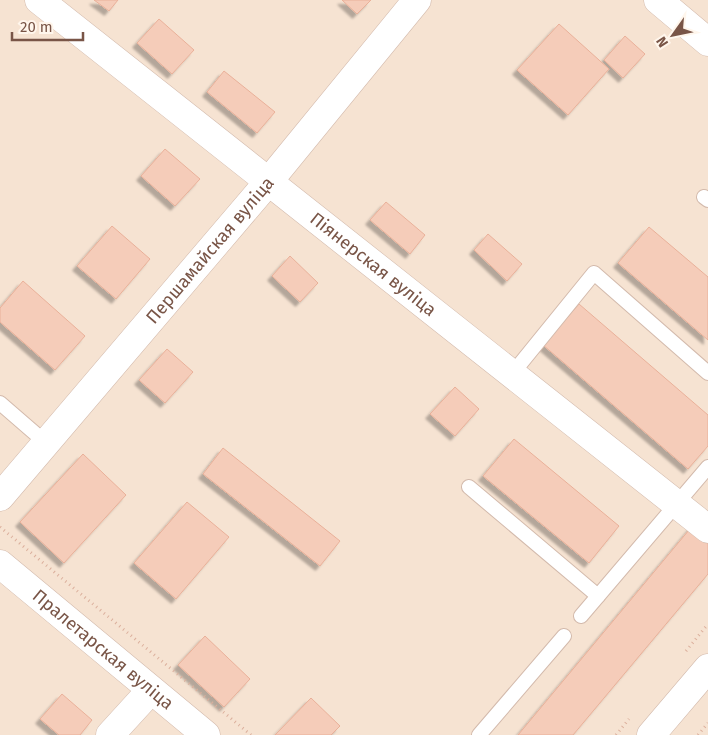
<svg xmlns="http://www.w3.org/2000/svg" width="708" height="735" viewBox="0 0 708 735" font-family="'Fira Sans',sans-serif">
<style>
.residential{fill:#f6e3d2}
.building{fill:#f5ccb9;stroke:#e9b099;filter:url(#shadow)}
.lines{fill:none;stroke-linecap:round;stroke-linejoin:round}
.service-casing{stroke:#d3baac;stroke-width:16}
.minor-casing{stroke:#d3baac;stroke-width:29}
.path{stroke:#dbaf9c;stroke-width:3;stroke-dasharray:1 4;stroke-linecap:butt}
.service{stroke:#fff;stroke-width:14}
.minor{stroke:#fff;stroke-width:28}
.labels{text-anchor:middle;stroke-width:4;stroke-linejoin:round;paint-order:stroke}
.street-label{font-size:18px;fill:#795547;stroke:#fff6ec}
</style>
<defs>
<filter id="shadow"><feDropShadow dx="-4.5" dy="4.5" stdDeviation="1" flood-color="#0004"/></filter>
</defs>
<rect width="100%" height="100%" fill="#fef2e4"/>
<rect class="residential" x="0" y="0" width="708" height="735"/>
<g class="building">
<polygon points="94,0 118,0 109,11"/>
<polygon points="342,0 371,0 357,14"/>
<polygon points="159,19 194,50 172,74 137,43"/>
<polygon points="559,24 609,69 568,115 517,70"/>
<polygon points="625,36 645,54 623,78 604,60"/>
<polygon points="224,71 275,112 257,133 207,92"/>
<polygon points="165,149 200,179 175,206 141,176"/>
<polygon points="386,202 425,235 410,254 370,220"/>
<polygon points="112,226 150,259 116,299 77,266"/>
<polygon points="649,227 708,277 708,340 618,263"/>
<polygon points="488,234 522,264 507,281 474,250"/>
<polygon points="290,256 318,283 300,302 272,276"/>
<polygon points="23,281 85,336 55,370 0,322 0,308"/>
<polygon points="579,304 708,415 708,446 688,469 543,345"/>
<polygon points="167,349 193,372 165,403 139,380"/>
<polygon points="455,387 479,409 455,436 430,414"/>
<polygon points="514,439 619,526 589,563 483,476"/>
<polygon points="223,448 340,541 320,566 203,474"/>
<polygon points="83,454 126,495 64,563 20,522"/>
<polygon points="187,502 229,537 176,599 134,563"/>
<polygon points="694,524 708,535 708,574 573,735 518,735"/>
<polygon points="205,636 250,679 224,707 178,665"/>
<polygon points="62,694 92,720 80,735 59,735 40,719"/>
<polygon points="311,698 340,726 331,735 275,735"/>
</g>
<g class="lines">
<defs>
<g id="service">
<polyline points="704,197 708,200"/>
<polyline points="512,374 594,273 708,373"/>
<polyline points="0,403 45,442"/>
<polyline points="469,487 598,596"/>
<polyline points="581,616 708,467"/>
<polyline points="479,735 564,636"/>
</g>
<g id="minor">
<path id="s1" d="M39,0L708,529"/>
<polyline points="658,0 708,42"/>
<path id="s2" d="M0,497L269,181L417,0"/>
<path id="s3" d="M0,564L206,735"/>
<polyline points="110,735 151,690"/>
<polyline points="651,735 708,668"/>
</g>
</defs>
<use href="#service" class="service-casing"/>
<use href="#minor" class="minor-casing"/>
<g class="path">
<polyline points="0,527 251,735"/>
<polyline points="686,651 708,624"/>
<polyline points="616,735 629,719"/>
<polyline points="698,735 708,723"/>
</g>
<use href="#service" class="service"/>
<use href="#minor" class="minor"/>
</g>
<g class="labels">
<g class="street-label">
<text dy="6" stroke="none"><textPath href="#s2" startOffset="324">Першамайская вуліца</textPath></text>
<text dy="6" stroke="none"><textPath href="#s1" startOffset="426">Піянерская вуліца</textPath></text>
<text dy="6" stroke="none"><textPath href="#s3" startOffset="134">Пралетарская вуліца</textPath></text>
</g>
</g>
<g transform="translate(673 35) rotate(237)" stroke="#fff6ec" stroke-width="4" paint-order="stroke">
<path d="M0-4L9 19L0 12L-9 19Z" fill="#795547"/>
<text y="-8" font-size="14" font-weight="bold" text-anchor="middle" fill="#795547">N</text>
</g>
<path d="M12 32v8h71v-8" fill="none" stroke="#795547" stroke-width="2.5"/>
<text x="20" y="32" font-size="15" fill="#795547" stroke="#fff6ec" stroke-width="4" paint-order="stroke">20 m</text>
</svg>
